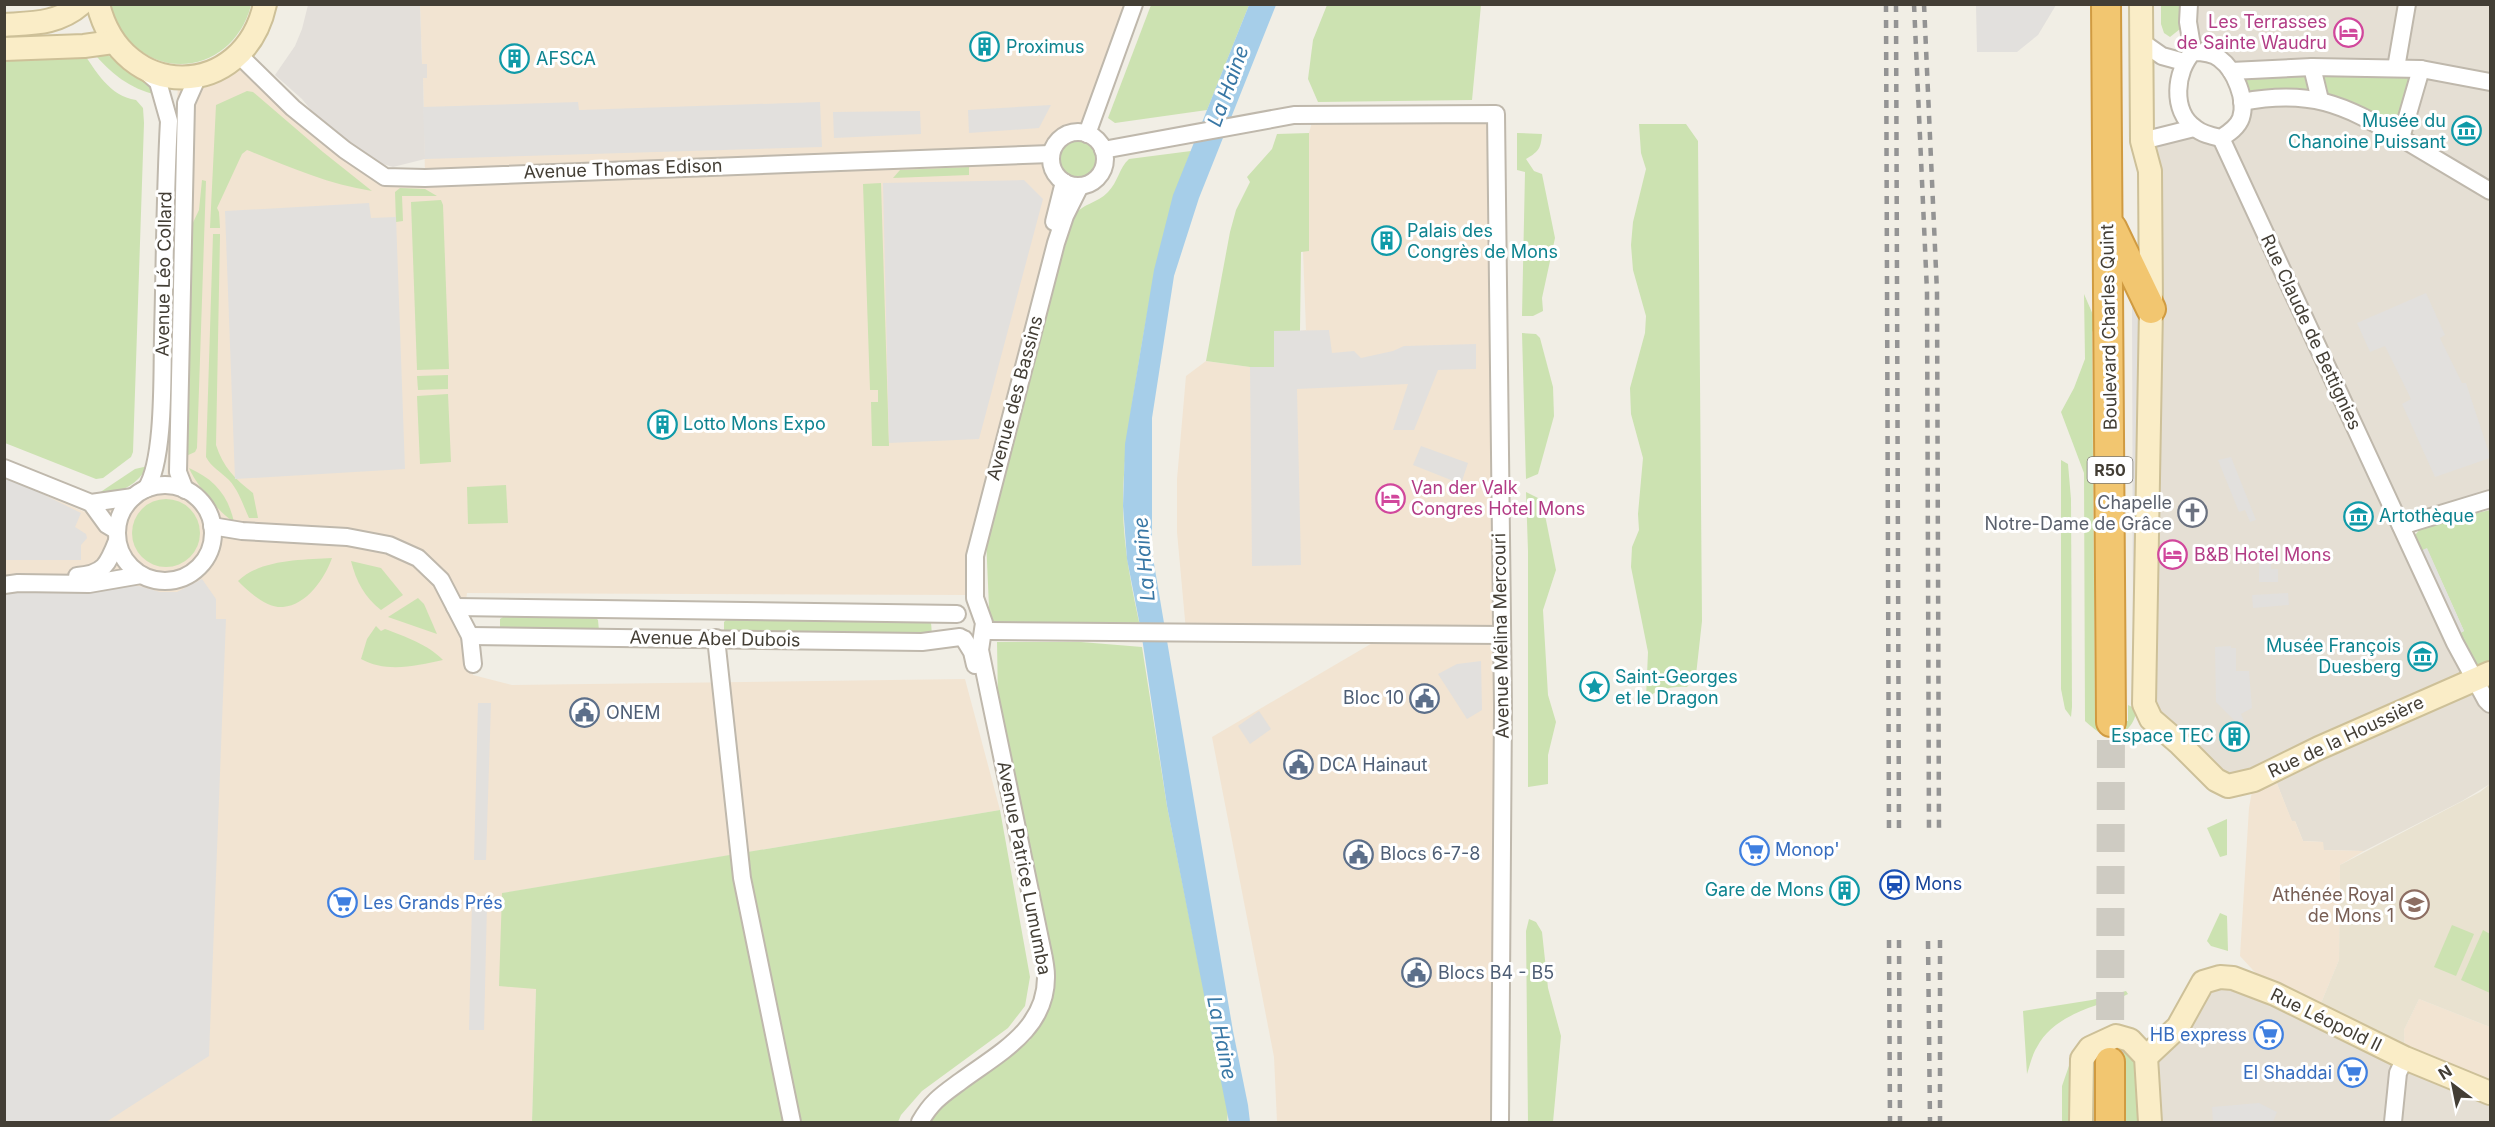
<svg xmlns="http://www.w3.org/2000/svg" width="2495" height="1127" viewBox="0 0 2495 1127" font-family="Inter,sans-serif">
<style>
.residential{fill:#e5dfd4}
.commercial{fill:#f2e4d2}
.industrial{fill:#e3dfda}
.education{fill:#e9e2d0}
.green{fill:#cce2b1}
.parking{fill:#e2e0dd}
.water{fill:#a6cee9}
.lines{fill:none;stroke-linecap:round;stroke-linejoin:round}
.highway-tunnel{stroke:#cecbc2;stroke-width:28;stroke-dasharray:28 14;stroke-linecap:butt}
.street-casing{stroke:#bfb8ac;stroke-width:20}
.secondary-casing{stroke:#cdc098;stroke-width:26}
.highway-casing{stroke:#d09b41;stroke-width:32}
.street{stroke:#fff;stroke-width:16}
.secondary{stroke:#faedc7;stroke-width:22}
.highway{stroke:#f2c670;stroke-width:28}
.rail{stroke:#949494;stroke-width:4.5;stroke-dasharray:8 8;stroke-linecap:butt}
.labels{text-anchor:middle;stroke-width:6;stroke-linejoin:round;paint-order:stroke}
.shield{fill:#fff;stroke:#7b7872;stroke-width:1.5}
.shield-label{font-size:16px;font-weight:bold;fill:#433e35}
.hotel-label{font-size:18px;fill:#b23c85;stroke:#fff;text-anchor:start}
.culture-label{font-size:18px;fill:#0d838f;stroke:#fff;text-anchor:start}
.street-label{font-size:18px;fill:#433e35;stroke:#fff}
.worship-label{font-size:18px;fill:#5b616d;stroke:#fff;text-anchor:end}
.service-label{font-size:18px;fill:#4e5e75;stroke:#fff;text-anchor:start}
.shop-label{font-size:18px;fill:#366cbe;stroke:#fff;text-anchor:start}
.transit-label{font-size:18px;fill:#164399;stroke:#fff;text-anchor:start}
.education-label{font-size:18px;fill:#785e54;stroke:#fff;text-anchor:end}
.water-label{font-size:20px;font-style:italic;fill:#3877a5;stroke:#fff}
</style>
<rect width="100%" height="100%" fill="#f1eee5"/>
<g class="residential">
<polygon points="2189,5 2490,5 2490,499 2402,526 2490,704 2490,784 2462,801 2364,851 2323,850 2323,842 2303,841 2295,821 2292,822 2272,771 2228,786 2151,719 2142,141 2163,135 2221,138 2263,69 2193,52"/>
<polygon points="2203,982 2275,994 2490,1093 2490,1122 2150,1122 2159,1048"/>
</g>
<g class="commercial">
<polygon points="420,5 1134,5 1078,159 1061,215 970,595 467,593 463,622 473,664 473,675 512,685 965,679 1000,810 503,893 536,989 532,1122 5,1122 4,478 85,512 104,501 159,485 167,485 178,77 239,55 385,177 425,177 423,77 427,78 427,64 422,64"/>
<polygon points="1496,114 1500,1122 1277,1122 1274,1057 1212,737 1386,635 1186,631 1177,532 1177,479 1186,376 1206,361 1250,367 1274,367 1300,331 1306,330 1303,251 1308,251 1309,133 1314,115"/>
<polygon points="2272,771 2292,821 2295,821 2303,841 2323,842 2324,850 2364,851 2340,865 2339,960 2316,1015 2275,994 2240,956 2249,808 2254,780"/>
<polygon points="2419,999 2490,1027 2490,1093 2405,1058 2404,1030"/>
</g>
<polygon class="industrial" points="308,5 420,5 422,64 427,64 427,78 423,78 425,159 393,167 369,160 325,127 302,99 275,75 295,46 302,29"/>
<polygon class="education" points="2490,784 2490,1027 2419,999 2404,1030 2405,1058 2316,1015 2339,960 2340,865 2480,792"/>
<g class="green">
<path d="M111,5H251C237,62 172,85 129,41C120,31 112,18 111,5Z"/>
<polygon points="1151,5 1249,5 1207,110 1115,123 1108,118"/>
<polygon points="1327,5 1481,5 1472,100 1318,102 1308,79 1313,40"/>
<polygon points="2161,5 2180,5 2180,29 2170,37 2164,33 2161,24"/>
<path d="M82,51C96,71 109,96 136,100L143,108L144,123L133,452L131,457L103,478L96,479L5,443L4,54Z"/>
<path d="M93,52C112,51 147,80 157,95C130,89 110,73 93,52Z"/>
<polygon points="2421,69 2401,138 2343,108 2242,102 2231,71"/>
<path d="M247,91L253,92L323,152L372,191C327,184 289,167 247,150L242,154L217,208L219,212L220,228H210L216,105Z"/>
<path d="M1639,124H1686L1698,141L1702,621L1696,675L1687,687C1671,686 1660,689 1646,698L1648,652L1631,567L1632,547L1639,530L1638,514L1643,458L1631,414L1630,388L1645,333L1646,316L1633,270L1631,245L1633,222L1646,169L1641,153Z"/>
<polygon points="1309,133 1309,251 1301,252 1300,331 1274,331 1274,367 1250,367 1206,361 1230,232 1236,210 1250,182 1247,177 1272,149 1277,134"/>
<path d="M1517,133L1542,134C1541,149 1538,152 1526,159L1534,171L1542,174L1555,238L1542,298L1543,311L1533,316H1522L1525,172L1517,170Z"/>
<circle cx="1076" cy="159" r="22"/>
<path d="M1191,151C1164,218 1152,284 1140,355C1132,405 1123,453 1123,504C1123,547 1132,589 1141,631H990L986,538L1024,391L1073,218C1081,203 1097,204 1108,192C1118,182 1119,168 1129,159Z"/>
<polygon points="969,167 969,175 893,178 900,170"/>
<polygon points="202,180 206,181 197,448 195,452 186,456 189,231 199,210"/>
<polygon points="881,183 889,446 872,446 871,402 878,402 878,390 870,390 863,184"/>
<polygon points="400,188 425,189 437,196 402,196 403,221 396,222 395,192"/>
<polygon points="441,200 443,205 449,369 417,370 411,202"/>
<path d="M213,234H220V236L216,445C223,467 235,479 253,493L258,518H249C243,505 239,491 229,480C221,472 211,467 206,457Z"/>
<path d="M2084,294L2097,324L2092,332L2095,721H2128V705L2136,709C2137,724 2120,741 2104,735C2097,732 2091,726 2085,721L2084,473L2061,412L2074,388L2085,359Z"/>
<polygon points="1522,333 1536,334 1540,338 1553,387 1554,416 1538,474 1526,479"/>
<polygon points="448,375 448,389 418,390 417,376"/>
<polygon points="448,394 451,462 420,464 417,396"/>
<polygon points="2061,460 2068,464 2071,499 2072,707 2071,717 2065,709 2061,689"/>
<path d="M148,466C137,485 121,494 99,493L135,469Z"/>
<path d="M189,468C214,479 228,495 234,522C220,514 195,483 189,468Z"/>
<polygon points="506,485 508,523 468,524 467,487"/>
<polygon points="1526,492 1542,500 1556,570 1543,610 1548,695 1556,722 1548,755 1548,784 1528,787 1528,551"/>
<circle cx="166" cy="533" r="34"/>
<polygon points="2490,510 2490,666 2479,669 2471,666 2456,635 2464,631 2427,549 2418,552 2415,546 2415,535 2423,526"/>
<path d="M332,558C325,578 307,605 283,607C266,608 249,592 238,581C261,559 302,560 332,558Z"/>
<path d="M351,561L381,568L403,595L381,610C365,598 356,581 351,561Z"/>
<polygon points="418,598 424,604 437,634 388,617"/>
<polygon points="503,617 595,617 598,620 599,631 500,629 500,619"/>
<polygon points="727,619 931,622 932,636 724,631 724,622"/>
<path d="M376,626L381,631L385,629C404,636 429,645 443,660C416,666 386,673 361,659L367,639Z"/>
<polygon points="997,642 1081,642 1142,647 1167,806 1228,1111 1227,1122 930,1122 942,1107 1030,1040 1045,1014 998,702"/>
<polygon points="1000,810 1030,977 1025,1006 1008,1028 922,1091 901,1115 898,1122 532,1122 536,989 499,986 502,893"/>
<polygon points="2227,819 2227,855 2220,857 2207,828"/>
<polygon points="2220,913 2227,916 2228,951 2211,946 2207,941"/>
<polygon points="1529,919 1536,922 1542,932 1548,988 1561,1036 1553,1122 1528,1122 1526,931"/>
<polygon points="2452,925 2474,934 2456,976 2434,967"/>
<polygon points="2483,930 2490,934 2490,993 2461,980"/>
<path d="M2126,991L2128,994L2124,996C2094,1006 2053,1016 2037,1047C2032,1055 2030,1065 2027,1074L2023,1011L2092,1000Z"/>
<polygon points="2119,1046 2135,1055 2141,1122 2087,1122 2087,1060"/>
<polygon points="2071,1060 2075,1122 2062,1122 2062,1086"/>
</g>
<g class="parking">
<polygon points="1976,5 1976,4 2056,5 2038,35 2017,52 1977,52"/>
<polygon points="578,102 579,110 820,102 822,147 425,159 423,107"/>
<polygon points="1051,105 1039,128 969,133 968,110"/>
<polygon points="920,111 921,134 834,138 833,112"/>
<polygon points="1024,180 1043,199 979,439 889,443 883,183"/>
<polygon points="369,203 371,218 396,217 405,469 235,479 225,211"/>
<polygon points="2426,293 2445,335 2440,338 2462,383 2466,383 2490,456 2490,458 2435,477 2402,404 2411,399 2385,346 2370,352 2357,323"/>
<polygon points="2132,305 2138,305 2139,651 2133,650"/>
<polygon points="1329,330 1332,353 1354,351 1361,358 1393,351 1404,346 1476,344 1476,369 1438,370 1414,430 1393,430 1408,384 1297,389 1301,565 1252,566 1250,367 1274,367 1274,331"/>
<polygon points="1421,446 1468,463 1461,484 1413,465"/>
<polygon points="2231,457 2256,520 2250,522 2245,510 2239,512 2218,460"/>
<polygon points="4,475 81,513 75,527 86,534 87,538 81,545 81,560 5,560"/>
<polygon points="2427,548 2464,631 2456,635 2418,552"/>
<polygon points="2259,557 2271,557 2271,569 2278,569 2278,582 2259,582"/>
<polygon points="202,579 216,599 216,619 226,619 209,1056 106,1122 5,1122 4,590 11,588 139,586 160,592 177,592"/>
<polygon points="2288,593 2289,605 2253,608 2252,595"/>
<polygon points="2231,646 2231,648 2236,648 2236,671 2249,671 2252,708 2241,714 2245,724 2240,726 2216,702 2215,647"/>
<polygon points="1481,661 1482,710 1467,719 1438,674 1457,664"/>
<polygon points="478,703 491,703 486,860 474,860"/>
<polygon points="1259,711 1271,729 1250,744 1238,726"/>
<polygon points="472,903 487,904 484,1030 469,1030"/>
<polygon points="2259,1103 2277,1112 2273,1122 2213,1122 2212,1107"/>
</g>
<polygon class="water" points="1249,5 1276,5 1199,198 1174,276 1152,418 1152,552 1233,1031 1248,1105 1250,1122 1229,1122 1167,806 1141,631 1127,559 1123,506 1125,444 1154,270 1173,195"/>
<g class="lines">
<polyline class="highway-tunnel" points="2110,1062 2111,722"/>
<defs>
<g id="street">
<polyline points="2189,4 2188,22 2193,52"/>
<polyline points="2142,42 2162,56 2184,62"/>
<path d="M2193,52C2202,52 2213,53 2220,59C2235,70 2247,100 2241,118C2238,127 2229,133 2221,138C2212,136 2202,134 2195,128C2171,111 2175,71 2193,52Z"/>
<polyline points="239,55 293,108 345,150 385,177 425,178 1051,154"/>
<polyline points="2312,67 2320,100"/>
<polyline points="2396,68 2407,4"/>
<path d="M144,70L158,82L169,121C165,193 165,264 163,336C162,372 165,460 146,489"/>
<polyline points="2231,71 2312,67 2421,69 2490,82"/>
<path d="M2242,102C2310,89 2343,104 2401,138L2421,69"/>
<circle cx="1078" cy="159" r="27"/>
<polyline points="1087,134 1134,4"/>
<polyline points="2221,138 2455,643 2486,700 2490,704"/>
<polyline points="2401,138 2490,191"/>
<polyline points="2142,141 2194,128"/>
<polyline points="1103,150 1294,115 1496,114 1503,707 1500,1122"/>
<polyline points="1054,222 1064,182"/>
<polyline points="4,468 91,503 133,497"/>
<circle cx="165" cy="533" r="48"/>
<polyline points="185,490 178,472 186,103 198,76"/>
<polyline points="91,503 107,525 117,531"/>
<polyline points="212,526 242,531 347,537 389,545 418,558 441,580 470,636 473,664"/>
<polyline points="2401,526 2490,499"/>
<path d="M77,576C104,574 108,564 117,541"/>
<polyline points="4,585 18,583 89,584 141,575"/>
<polyline points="455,607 957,614"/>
<polyline points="990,631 1502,635"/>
<polyline points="470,636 922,642 960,637"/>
<polyline points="716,638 742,878 792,1122"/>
<polyline points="964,639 972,652 975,665"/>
<path d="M920,1122C932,1101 942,1095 961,1081C999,1053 1047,1029 1046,976C1046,965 1043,954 1041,944L980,650L984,623L975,598V556L1056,243L1065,216L1080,186"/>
<polyline points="2393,1122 2398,1073 2405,1058"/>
</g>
<g id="secondary">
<path d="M98,4C122,103 244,101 265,4"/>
<polyline points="2141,4 2142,141 2150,171 2151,309 2144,704 2151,719 2180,744 2216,780 2228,786 2254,780 2319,748 2490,673"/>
<path d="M4,25C33,23 58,24 81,4"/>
<polyline points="4,49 84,46 113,42"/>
<polyline points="2146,1057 2178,1027 2203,982 2220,977 2233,978 2275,994 2405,1058 2490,1093"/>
<polyline points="2081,1122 2082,1059 2090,1048 2116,1036 2130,1040 2146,1057 2150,1122"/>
</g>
<g id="highway">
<polyline points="2106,4 2111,722"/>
<polyline points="2112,228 2151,309"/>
<polyline points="2110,1062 2110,1122"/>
</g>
</defs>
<use href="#street" class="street-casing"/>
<use href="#secondary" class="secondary-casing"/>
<use href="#highway" class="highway-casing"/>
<use href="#street" class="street"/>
<use href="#secondary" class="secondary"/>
<use href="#highway" class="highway"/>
<g class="rail">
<polyline points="1886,4 1889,834"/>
<polyline points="1896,4 1899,834"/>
<polyline points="1914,4 1927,292 1929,834"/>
<polyline points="1924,4 1937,292 1939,834"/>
<polyline points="1889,940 1890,1122"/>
<polyline points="1899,940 1900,1122"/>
<polyline points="1940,940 1940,1122"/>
<polyline points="1928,941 1930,1122"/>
</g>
</g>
<defs>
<symbol id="hotel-ring" viewBox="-11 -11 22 22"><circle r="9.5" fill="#fff" stroke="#d1479c" stroke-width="1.5"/><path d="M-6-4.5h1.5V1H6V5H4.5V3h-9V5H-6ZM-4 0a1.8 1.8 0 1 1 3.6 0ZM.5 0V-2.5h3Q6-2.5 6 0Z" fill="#d1479c"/></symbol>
<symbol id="building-ring" viewBox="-11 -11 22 22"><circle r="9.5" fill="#fff" stroke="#0f9aa8" stroke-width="1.5"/><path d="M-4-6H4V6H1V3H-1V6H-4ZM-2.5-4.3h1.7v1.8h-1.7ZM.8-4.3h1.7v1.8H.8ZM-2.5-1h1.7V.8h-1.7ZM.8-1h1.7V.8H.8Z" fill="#0f9aa8"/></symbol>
<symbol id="museum-ring" viewBox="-11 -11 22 22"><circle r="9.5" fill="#fff" stroke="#0f9aa8" stroke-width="1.5"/><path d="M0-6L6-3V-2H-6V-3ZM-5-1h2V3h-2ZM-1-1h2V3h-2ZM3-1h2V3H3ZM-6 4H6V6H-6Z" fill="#0f9aa8"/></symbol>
<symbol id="church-ring" viewBox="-11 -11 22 22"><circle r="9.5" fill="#fff" stroke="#6b7280" stroke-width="1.5"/><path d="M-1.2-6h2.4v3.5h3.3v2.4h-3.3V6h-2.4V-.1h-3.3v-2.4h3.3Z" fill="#6b7280"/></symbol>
<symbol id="sight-ring" viewBox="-11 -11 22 22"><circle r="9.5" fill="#fff" stroke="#0f9aa8" stroke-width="1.5"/><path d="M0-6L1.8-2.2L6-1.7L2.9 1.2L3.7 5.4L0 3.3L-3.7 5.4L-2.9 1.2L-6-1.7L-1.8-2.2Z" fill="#0f9aa8"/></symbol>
<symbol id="civic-ring" viewBox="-11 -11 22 22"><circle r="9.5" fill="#fff" stroke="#5c6f8a" stroke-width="1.5"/><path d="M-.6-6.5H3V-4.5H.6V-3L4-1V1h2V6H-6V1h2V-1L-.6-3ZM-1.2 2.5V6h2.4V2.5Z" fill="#5c6f8a"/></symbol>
<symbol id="supermarket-ring" viewBox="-11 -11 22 22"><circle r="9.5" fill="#fff" stroke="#3f7fe0" stroke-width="1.5"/><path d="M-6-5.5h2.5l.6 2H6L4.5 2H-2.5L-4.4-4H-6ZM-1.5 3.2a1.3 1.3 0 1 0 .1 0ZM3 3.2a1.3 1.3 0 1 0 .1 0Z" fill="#3f7fe0"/></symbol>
<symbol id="station-ring" viewBox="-11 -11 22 22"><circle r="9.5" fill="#fff" stroke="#1a4fb4" stroke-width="1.5"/><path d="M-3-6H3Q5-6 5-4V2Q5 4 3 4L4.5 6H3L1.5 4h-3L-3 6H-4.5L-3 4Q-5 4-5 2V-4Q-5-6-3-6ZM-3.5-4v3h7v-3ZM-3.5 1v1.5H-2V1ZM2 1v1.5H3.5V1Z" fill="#1a4fb4"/></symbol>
<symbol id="school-ring" viewBox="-11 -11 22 22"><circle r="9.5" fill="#fff" stroke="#8d6e63" stroke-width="1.5"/><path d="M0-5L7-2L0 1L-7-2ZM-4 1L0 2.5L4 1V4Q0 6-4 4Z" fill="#8d6e63"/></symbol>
</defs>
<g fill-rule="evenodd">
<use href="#hotel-ring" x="2332" y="16" width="33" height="33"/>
<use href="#building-ring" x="968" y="30" width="33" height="33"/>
<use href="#building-ring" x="498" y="42" width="33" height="33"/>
<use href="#museum-ring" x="2450" y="114" width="33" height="33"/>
<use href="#building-ring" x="1370" y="224" width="33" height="33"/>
<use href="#building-ring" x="646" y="408" width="33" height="33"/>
<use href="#hotel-ring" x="1374" y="482" width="33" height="33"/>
<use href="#church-ring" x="2176" y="496" width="33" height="33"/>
<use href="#museum-ring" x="2342" y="500" width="33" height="33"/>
<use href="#hotel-ring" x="2156" y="538" width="33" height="33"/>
<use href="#museum-ring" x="2406" y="640" width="33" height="33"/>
<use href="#sight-ring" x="1578" y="670" width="33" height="33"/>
<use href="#civic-ring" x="1408" y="682" width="33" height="33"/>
<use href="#civic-ring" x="568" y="696" width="33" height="33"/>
<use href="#building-ring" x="2218" y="720" width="33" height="33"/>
<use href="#civic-ring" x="1282" y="748" width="33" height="33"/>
<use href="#supermarket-ring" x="1738" y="834" width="33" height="33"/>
<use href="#civic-ring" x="1342" y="838" width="33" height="33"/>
<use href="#station-ring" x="1878" y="868" width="33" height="33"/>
<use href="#building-ring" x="1828" y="874" width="33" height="33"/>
<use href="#supermarket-ring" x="326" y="886" width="33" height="33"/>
<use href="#school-ring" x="2398" y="888" width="33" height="33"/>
<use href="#civic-ring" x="1400" y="956" width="33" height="33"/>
<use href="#supermarket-ring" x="2252" y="1018" width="33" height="33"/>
<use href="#supermarket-ring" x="2336" y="1056" width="33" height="33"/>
</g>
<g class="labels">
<rect class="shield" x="2087.5" y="457" width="45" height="26" rx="4.5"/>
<g class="shield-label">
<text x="2110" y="476">R50</text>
</g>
<g class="hotel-label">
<text x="2327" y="28" text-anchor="end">Les Terrasses<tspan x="2327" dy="21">de Sainte Waudru</tspan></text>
<text x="1411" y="494">Van der Valk<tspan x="1411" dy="21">Congres Hotel Mons</tspan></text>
<text x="2194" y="561">B&amp;B Hotel Mons</text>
</g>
<g class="culture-label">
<text x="1006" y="53">Proximus</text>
<text x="536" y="65">AFSCA</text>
<text x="2446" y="127" text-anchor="end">Musée du<tspan x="2446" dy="21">Chanoine Puissant</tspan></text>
<text x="1407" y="237">Palais des<tspan x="1407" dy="21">Congrès de Mons</tspan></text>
<text x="683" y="430">Lotto Mons Expo</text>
<text x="2379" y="522">Artothèque</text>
<text x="2401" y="652" text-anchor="end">Musée François<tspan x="2401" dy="21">Duesberg</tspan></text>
<text x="1615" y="683">Saint-Georges<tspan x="1615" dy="21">et le Dragon</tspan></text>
<text x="2214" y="742" text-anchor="end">Espace TEC</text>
<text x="1824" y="896" text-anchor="end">Gare de Mons</text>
</g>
<g class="street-label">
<text transform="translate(623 169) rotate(-2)" y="6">Avenue Thomas Edison</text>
<text transform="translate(164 274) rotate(-89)" y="6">Avenue Léo Collard</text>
<text transform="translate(2109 327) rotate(-91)" y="6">Boulevard Charles Quint</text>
<text transform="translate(2311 332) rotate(65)" y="6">Rue Claude de Bettignies</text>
<text transform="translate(1015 398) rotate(-75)" y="6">Avenue des Bassins</text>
<text transform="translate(1501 636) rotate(-91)" y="6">Avenue Mélina Mercouri</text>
<text transform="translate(715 639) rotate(1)" y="6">Avenue Abel Dubois</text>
<text transform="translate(2346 737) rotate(-25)" y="6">Rue de la Houssière</text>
<text transform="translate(1024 868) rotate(79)" y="6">Avenue Patrice Lumumba</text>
<text transform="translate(2326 1020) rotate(26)" y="6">Rue Léopold II</text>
</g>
<g class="worship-label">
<text x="2172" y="509">Chapelle<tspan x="2172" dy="21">Notre-Dame de Grâce</tspan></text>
</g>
<g class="service-label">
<text x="1404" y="704" text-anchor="end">Bloc 10</text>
<text x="606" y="719">ONEM</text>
<text x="1319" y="771">DCA Hainaut</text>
<text x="1380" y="860">Blocs 6-7-8</text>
<text x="1438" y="979">Blocs B4 - B5</text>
</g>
<g class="shop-label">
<text x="1775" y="856">Monop'</text>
<text x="363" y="909">Les Grands Prés</text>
<text x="2247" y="1041" text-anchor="end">HB express</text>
<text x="2332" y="1079" text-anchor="end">El Shaddai</text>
</g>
<g class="transit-label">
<text x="1915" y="890">Mons</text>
</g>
<g class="education-label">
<text x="2394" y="901">Athénée Royal<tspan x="2394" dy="21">de Mons 1</tspan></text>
</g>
<g class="water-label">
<text transform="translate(1228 86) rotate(-70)" y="7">La Haine</text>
<text transform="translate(1144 559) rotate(-95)" y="7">La Haine</text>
<text transform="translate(1222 1038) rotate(79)" y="7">La Haine</text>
</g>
</g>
<rect width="2495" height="1127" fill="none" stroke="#433e35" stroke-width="12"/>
<g transform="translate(2453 1085) rotate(328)" stroke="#ffffff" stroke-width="4.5" paint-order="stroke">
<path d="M0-4.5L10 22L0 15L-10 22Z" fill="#433e35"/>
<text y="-9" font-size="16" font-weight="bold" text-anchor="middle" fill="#433e35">N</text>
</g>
</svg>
